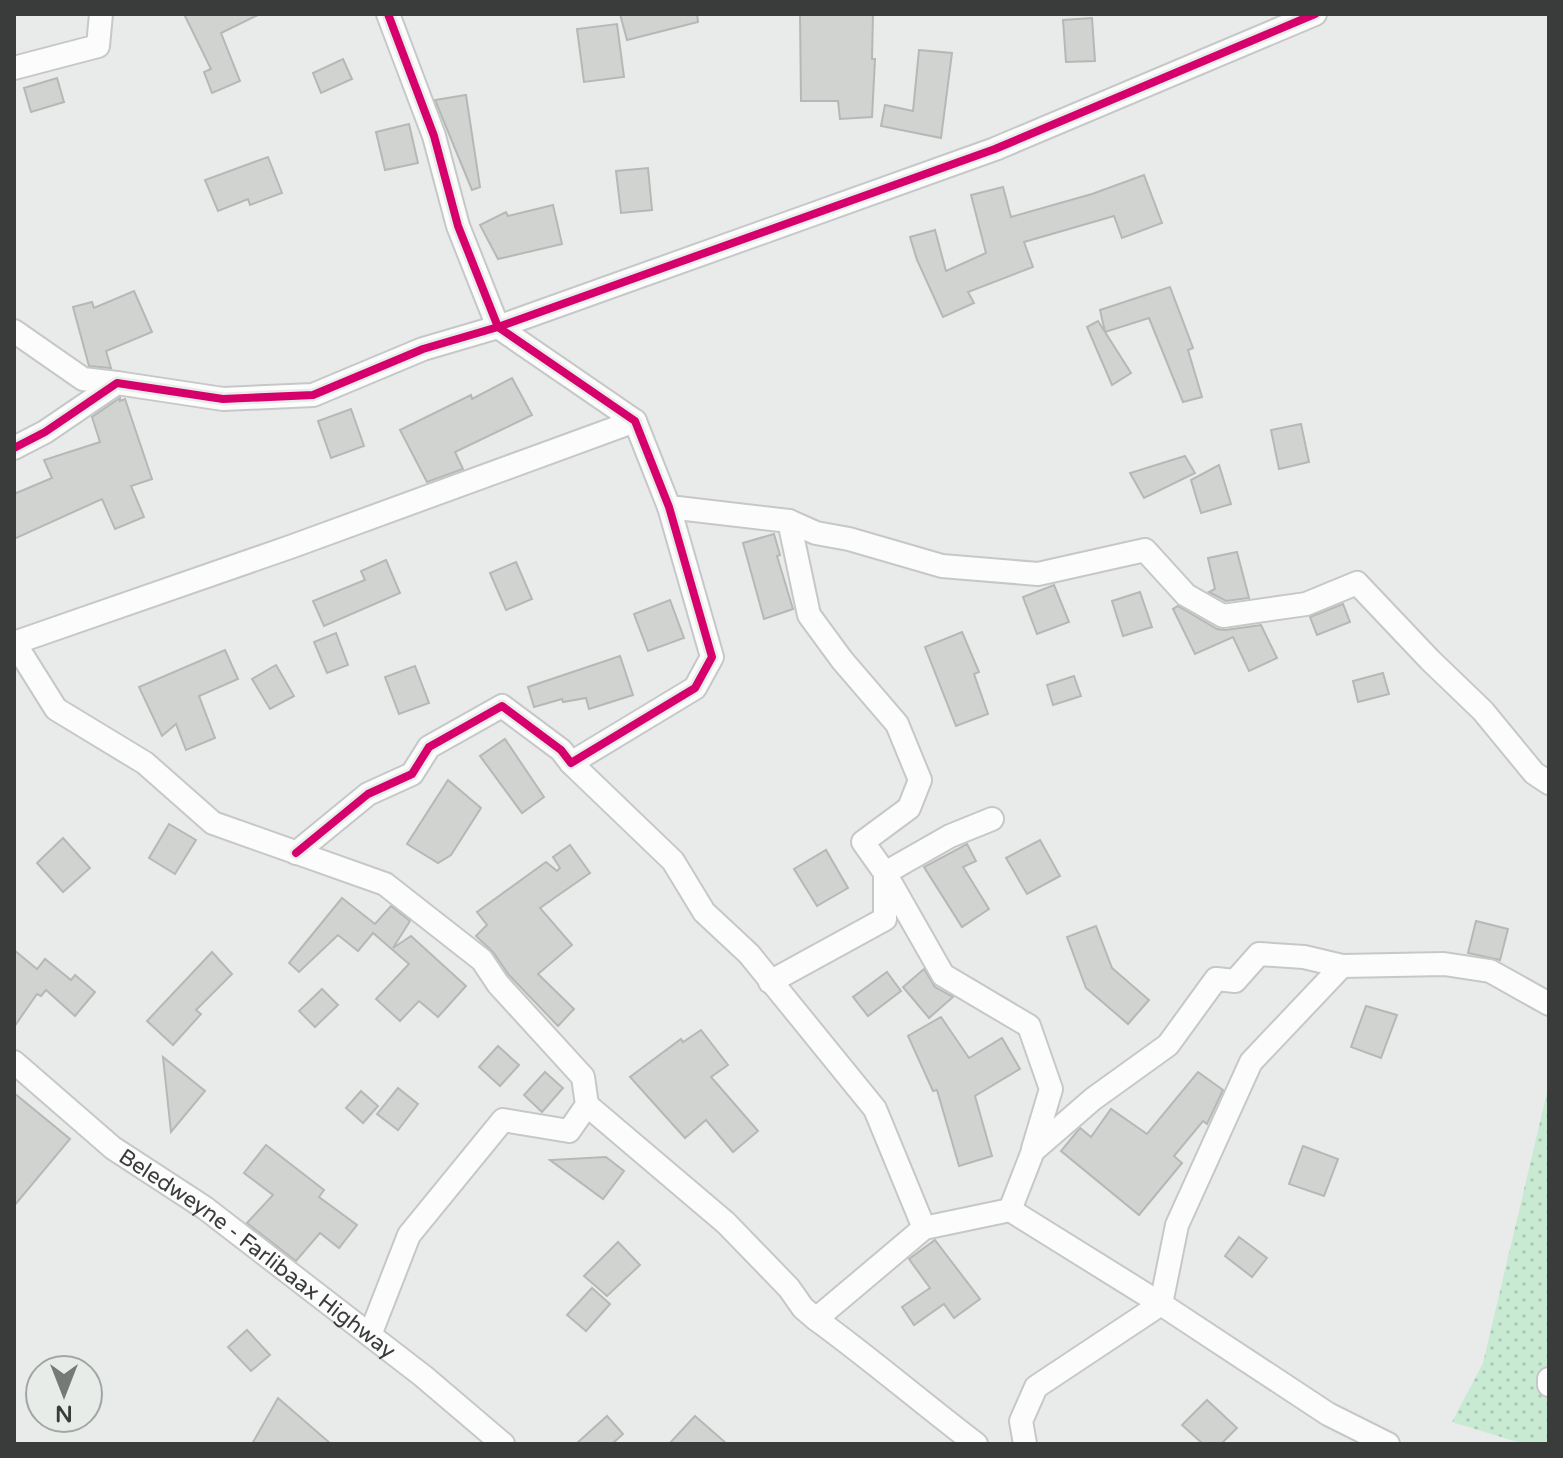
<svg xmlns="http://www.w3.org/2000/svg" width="1563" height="1458" viewBox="0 0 1563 1458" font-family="'Varela Round',sans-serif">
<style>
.grass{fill:url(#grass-dots)}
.building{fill:#d1d3d1;stroke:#b5b8b6;stroke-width:2}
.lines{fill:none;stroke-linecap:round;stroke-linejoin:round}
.street-casing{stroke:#c6c8c7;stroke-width:26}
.street{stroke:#fcfcfc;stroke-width:22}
.cycleway-casing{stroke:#e7ece9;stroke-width:13}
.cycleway{stroke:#d6006c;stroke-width:8}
.labels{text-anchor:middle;stroke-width:8;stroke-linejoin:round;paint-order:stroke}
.street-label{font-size:22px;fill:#3a3c3b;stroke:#e7ece9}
</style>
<defs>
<pattern id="grass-dots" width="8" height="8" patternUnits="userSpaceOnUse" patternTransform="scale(2)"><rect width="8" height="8" fill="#c8ead2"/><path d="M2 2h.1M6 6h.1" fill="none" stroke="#adcab5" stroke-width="1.8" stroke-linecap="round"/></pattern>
</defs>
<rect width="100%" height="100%" fill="#e8ebe9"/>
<polygon class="grass" points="1549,1084 1549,1444 1524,1444 1452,1422 1483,1363"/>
<g class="building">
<polygon points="184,14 260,14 221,33 240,81 212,93 204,72 211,69"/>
<polygon points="620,14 697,14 698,22 627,40"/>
<polygon points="800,14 873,14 872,59 875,59 872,117 840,119 838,101 801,101"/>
<polygon points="1092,18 1095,61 1066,62 1063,20"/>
<polygon points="617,24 624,77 584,82 577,29"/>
<polygon points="919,50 952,53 941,138 881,126 885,105 913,111"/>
<polygon points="343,59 352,79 321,93 313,73"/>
<polygon points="57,78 64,102 31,112 24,88"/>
<polygon points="466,95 480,187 472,190 435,100"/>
<polygon points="409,124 418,163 385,170 376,132"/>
<polygon points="268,157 282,193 250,205 248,199 218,211 205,180"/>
<polygon points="648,168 652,210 621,213 616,171"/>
<polygon points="1144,175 1162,223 1122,238 1114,216 1024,242 1033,267 968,292 974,303 943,317 917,260 910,237 935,230 946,271 986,253 971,195 1003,187 1011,217 1092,194"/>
<polygon points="553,205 562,244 498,259 480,225 506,212 508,216"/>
<polygon points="1170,287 1193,348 1188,350 1202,397 1183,402 1149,318 1105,332 1100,310"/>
<polygon points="134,291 152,332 106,351 111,368 89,366 73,307 92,302 94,308"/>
<polygon points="1098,321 1131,373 1112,385 1087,327"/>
<polygon points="512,378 532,415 455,452 463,469 427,482 400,430 471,395 472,399"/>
<polygon points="120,398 120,401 125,399 152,479 131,486 144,517 115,529 102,499 14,539 14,494 52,478 44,460 100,442 92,417"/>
<polygon points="351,409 364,446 331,458 318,421"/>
<polygon points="1301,424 1309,462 1279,469 1271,430"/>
<polygon points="1185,456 1195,473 1144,498 1130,473"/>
<polygon points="1219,465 1231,504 1201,513 1191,480"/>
<polygon points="774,534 780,555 777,556 793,609 764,619 743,543"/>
<polygon points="1237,552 1249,598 1226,601 1209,592 1215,589 1208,558"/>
<polygon points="386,560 400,593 324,626 313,601 365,580 361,571"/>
<polygon points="516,562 532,599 506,610 490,573"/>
<polygon points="1054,585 1069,622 1037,634 1023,597"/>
<polygon points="1140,592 1152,627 1123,636 1112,601"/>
<polygon points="670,600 684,638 648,651 634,614"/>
<polygon points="1343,604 1350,622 1317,635 1310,617"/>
<polygon points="1178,606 1217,629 1225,630 1261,625 1277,658 1249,671 1233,637 1195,654 1173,609"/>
<polygon points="962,632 979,672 974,674 988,714 956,726 925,647"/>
<polygon points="336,633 348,665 327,673 314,642"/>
<polygon points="225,650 238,679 199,696 215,738 186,750 176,724 162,736 139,687"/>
<polygon points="620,656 633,695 589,709 586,698 563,702 562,699 534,707 528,687"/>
<polygon points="276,665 294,696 270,709 252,679"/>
<polygon points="415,666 429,703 399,714 385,677"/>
<polygon points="1383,673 1389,694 1358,702 1353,681"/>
<polygon points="1074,676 1081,696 1053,705 1047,685"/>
<polygon points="505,739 544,797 522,813 480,756"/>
<polygon points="448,780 481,808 451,855 438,863 407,844"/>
<polygon points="169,824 196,840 175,874 149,858"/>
<polygon points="63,838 90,868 63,892 37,863"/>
<polygon points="1040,840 1060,876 1027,894 1006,858"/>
<polygon points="967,844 976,861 963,867 989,909 962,927 924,867"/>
<polygon points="570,845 590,873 540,908 572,945 538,974 574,1009 558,1026 509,975 493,952 476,936 487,925 477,912 546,862 557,871 560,868 553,857"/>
<polygon points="826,850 848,888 817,906 794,869"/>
<polygon points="342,898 375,924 391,906 410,921 393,948 411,936 466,986 438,1017 419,1001 400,1021 376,999 409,964 373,933 358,951 338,935 299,972 289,963"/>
<polygon points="1476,921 1508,929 1500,960 1468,953"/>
<polygon points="1096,926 1112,968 1149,1000 1128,1024 1086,988 1067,937"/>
<polygon points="14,950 37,969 45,959 71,980 75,975 95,992 75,1016 46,990 41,996 37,994 14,1027"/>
<polygon points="212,952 232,974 196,1010 201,1014 173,1045 147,1021"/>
<polygon points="924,969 935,987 953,997 929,1018 903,987"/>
<polygon points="887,972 901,991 868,1016 853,997"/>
<polygon points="322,989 338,1005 315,1027 299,1011"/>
<polygon points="1366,1006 1397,1015 1381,1058 1351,1047"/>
<polygon points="941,1017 969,1058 1002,1038 1020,1069 975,1096 992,1156 959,1166 937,1090 933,1091 908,1036"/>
<polygon points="701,1030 728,1065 711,1077 758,1131 733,1152 706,1120 685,1138 630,1077 681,1039 683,1042"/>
<polygon points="498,1046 519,1065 500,1086 479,1067"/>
<polygon points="163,1057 205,1091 171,1132"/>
<polygon points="545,1072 563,1088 542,1112 524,1095"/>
<polygon points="1198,1072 1223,1090 1207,1124 1203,1121 1174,1156 1182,1163 1139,1215 1061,1151 1080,1128 1091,1137 1111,1109 1147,1134"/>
<polygon points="398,1088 418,1104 398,1130 377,1114"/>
<polygon points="361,1091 378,1106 363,1123 346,1108"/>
<polygon points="14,1093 70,1139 14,1206"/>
<polygon points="266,1145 324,1190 319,1197 357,1225 339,1248 320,1233 296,1261 247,1223 273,1195 244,1173"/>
<polygon points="1303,1146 1338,1159 1324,1196 1289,1184"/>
<polygon points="606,1157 624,1171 603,1199 550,1160"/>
<polygon points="1239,1237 1267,1258 1252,1277 1225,1256"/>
<polygon points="935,1240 980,1299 954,1318 944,1304 914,1325 902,1307 930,1288 909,1259"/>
<polygon points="618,1242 640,1265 607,1296 584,1276"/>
<polygon points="592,1288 610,1304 586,1331 567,1315"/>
<polygon points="247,1330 270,1355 251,1371 228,1347"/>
<polygon points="278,1398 331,1444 252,1444"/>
<polygon points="1207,1400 1237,1428 1221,1444 1203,1444 1182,1425"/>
<polygon points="607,1416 623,1434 612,1444 576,1444"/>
<polygon points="695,1416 727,1444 669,1444"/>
</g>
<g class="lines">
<defs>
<g id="street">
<polyline points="14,68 98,46 101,14"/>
<polyline points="14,331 83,379 117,383"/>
<polyline points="14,448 45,432 117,383 223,399 313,395 423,349 498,327 995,149 1315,14"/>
<polyline points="669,507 789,521 809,615 842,660 897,724 920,780 909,808 863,842 885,873 943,975 1029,1026 1051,1089 1033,1149"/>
<polyline points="789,521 816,533 849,539 942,566 1038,574 1145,550 1186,595 1223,616 1306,604 1357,583 1430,660 1483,711 1534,773 1549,783"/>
<polyline points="14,642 56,709 145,763 213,823 385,884 482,960 498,984 583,1077 587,1105 569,1131 503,1120 409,1235 370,1335"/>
<polyline points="14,643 293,546 635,421"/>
<polyline points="571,763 673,861 704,912 749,954 875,1109 924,1228"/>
<polyline points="296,853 368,794 412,774 429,747 502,706 561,750 571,763 695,688 712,657 669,507 635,421 498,327 458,226 434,136 388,14"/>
<polyline points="770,982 885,919 885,873 950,836 992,819"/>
<path id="s1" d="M14,1062L113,1148L205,1208L423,1376L503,1444"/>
<polyline points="587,1105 726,1223 789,1288 803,1308 816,1319 924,1228 1010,1210 1033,1151 1093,1099 1168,1045 1216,979 1235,981 1259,954 1304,957 1342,966 1444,964 1490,971 1549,1004"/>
<polyline points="1010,1210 1161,1304 1328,1414 1388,1444"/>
<path d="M816,1319C871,1359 922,1403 976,1444"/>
<polyline points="1549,1379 1549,1385"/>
<polyline points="1025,1444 1021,1421 1036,1387 1161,1304 1177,1225 1251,1062 1342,966"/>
</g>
</defs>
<use href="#street" class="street-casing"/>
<use href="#street" class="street"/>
<defs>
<g id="cycleway">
<polyline points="14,448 45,432 117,383 223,399 313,395 423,349 498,327 995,149 1315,14"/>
<polyline points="296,853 368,794 412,774 429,747 502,706 561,750 571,763 695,688 712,657 669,507 635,421 498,327 458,226 434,136 388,14"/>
</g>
</defs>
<use href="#cycleway" class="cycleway-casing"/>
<use href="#cycleway" class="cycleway"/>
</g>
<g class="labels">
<g class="street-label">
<text dy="8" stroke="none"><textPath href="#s1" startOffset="310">Beledweyne - Farlibaax Highway</textPath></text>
</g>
</g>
<rect width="1563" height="1458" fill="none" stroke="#3a3c3b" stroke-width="32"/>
<g transform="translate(64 1394) rotate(180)"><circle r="38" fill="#e7ece9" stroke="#a2a6a3" stroke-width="2"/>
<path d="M0-6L14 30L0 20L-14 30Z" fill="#777978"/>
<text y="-12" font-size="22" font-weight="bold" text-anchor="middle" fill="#3a3c3b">N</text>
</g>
</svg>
